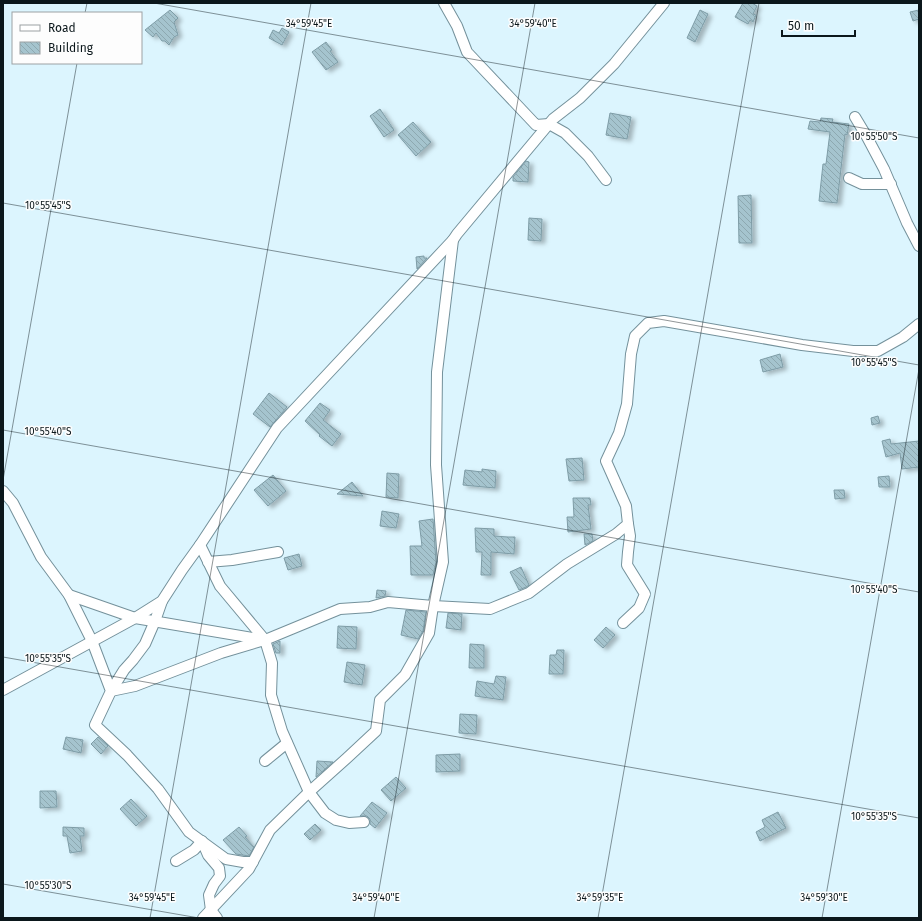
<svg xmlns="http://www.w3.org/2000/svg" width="922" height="921" viewBox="0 0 922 921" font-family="'Fira Sans',sans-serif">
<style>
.building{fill:url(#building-back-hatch);stroke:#7e9ca6;filter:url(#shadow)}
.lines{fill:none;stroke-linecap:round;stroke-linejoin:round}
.minor-casing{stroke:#74919b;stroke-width:12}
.minor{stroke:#fff;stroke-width:10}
.ticks{fill:none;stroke:#0b171b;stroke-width:1;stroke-opacity:0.45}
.ticks-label{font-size:10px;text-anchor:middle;fill:#0b171b;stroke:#fdfdfd;stroke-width:3;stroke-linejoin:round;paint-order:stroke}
</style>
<defs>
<pattern id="building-back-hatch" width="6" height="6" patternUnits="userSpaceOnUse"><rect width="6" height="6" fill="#a5c4ce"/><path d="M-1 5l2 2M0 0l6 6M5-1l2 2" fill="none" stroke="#8da8b0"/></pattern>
<filter id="shadow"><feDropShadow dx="4" dy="2.5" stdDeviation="2" flood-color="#0004"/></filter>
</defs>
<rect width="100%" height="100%" fill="#dcf5fe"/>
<g class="building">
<polygon points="743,3 752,3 757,6 753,14 756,15 753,22 750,20 748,24 735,17"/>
<polygon points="170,10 178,18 174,22 178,35 174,37 169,45 165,41 162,41 156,33 153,37 145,30"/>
<polygon points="700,10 708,14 695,42 687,38"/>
<polygon points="919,10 919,19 913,21 910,12"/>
<polygon points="282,28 289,32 282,45 269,38 273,30 279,33"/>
<polygon points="326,42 332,50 330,51 338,62 326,70 312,52"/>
<polygon points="380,109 394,130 384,137 370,116"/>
<polygon points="610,113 631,117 627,139 606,135"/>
<polygon points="821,118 833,119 832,122 849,124 847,135 845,134 837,203 819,201 823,164 826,164 830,132 808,129 810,121 820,122"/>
<polygon points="413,122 431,142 416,156 398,135"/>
<polygon points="526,161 529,162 528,182 513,181 513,177"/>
<polygon points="751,195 752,243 739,243 738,196"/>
<polygon points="529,218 542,219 541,241 528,240"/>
<polygon points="424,256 424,258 427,258 417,269 416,257"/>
<polygon points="780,354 783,367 763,372 760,360"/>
<polygon points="269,393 287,407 270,427 253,414"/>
<polygon points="320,403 330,410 323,420 341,434 332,446 319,436 320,435 305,421"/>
<polygon points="878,416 880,423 872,425 871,418"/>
<polygon points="890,439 891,444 919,441 919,467 902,469 900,453 886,457 882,441"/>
<polygon points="582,458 584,480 569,481 566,459"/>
<polygon points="482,469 496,471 495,488 463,485 465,470 482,472"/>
<polygon points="387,473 399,474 398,498 386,497"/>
<polygon points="273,475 286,491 268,506 254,490"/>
<polygon points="889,476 890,487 879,487 878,477"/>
<polygon points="352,482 363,496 337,494"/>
<polygon points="834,490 844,490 845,498 835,499"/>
<polygon points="573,498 590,498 591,505 588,505 591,529 568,532 567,517 574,517"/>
<polygon points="382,511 399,514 396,528 380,526"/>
<polygon points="433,519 436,562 433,575 411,575 410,546 422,546 419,521"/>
<polygon points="475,528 494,529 494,536 508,537 515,537 514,554 491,552 491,575 481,575 482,552 476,552"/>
<polygon points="584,534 592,534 593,541 585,545"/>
<polygon points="299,554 302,566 288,570 284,558"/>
<polygon points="521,567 529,585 526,587 519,590 510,572"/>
<polygon points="377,590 386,591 385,596 376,598"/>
<polygon points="406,610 426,612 423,631 418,639 401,635"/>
<polygon points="448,613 462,614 461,630 446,628"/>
<polygon points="338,626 357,627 356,649 337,648"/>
<polygon points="606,627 615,635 603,648 594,640"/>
<polygon points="280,641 280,653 276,653 273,644"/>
<polygon points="470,644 484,645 484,668 469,668"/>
<polygon points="557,650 564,650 563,674 549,674 550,655 556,655"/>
<polygon points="347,662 365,665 362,685 344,682"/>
<polygon points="496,676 506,677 503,700 475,696 477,681 494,684"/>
<polygon points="460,714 477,715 476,734 459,733"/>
<polygon points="66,737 83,740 81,753 63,749"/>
<polygon points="98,737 108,746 101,754 91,744"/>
<polygon points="460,754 460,771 436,772 436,755"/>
<polygon points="317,761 333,762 316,777"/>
<polygon points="396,777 406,788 391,801 381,790"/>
<polygon points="40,791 56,791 57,807 40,808"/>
<polygon points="131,799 147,816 136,826 120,809"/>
<polygon points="372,802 387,813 375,828 370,824 370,819 367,816 360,816"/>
<polygon points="778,812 786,828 760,841 756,832 765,827 762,820"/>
<polygon points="315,824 321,830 310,840 304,834"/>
<polygon points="63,827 84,828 84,836 80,836 82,851 70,853 67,836 63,836"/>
<polygon points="239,827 247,836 245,837 254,847 249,856 236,854 223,840"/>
</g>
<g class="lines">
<defs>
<g id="minor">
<polyline points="444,3 457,26 467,52 536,125 549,124 565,133 588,156 606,180"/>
<polyline points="855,117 867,137 884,169 907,223 919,246"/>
<polyline points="849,178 862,184 891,184"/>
<polyline points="3,491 13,503 41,557 69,595 92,641 111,691 95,725 127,755 158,789 189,832 226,859 243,862 253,862"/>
<polyline points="200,545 220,586 265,640 272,663 271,695 282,731 309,792 325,813 336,820 349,823 364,822"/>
<polyline points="208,562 232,560 278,552"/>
<polyline points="69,595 135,618 265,640 340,609 370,607 388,602 433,606 490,609 529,593 567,564 616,534 628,524 626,506 606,461 619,433 627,404 631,354 635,336 648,323 664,321 802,345 853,351 878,351 903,337 919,324"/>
<polyline points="623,623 639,608 645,594 627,565 628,552 630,536 628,524"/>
<polyline points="3,690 135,618 162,601 182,570 200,545 277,428 453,240 457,234 553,119 580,98 614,64 664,3"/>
<polyline points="111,691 135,686 221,653 261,641"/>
<polyline points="111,691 124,670 133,660 145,644 155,621 162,601"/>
<polyline points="265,761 287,743"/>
<polyline points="176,861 194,850 202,841 208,855 219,868 220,876 214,884 209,895 211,910 217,918"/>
<polyline points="203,918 249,869 270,830 309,792 347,758 376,731 380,700 405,675 429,633 433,606 443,562 436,465 437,372 453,240"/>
</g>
</defs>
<use href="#minor" class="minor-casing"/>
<use href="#minor" class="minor"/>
</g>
<path class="ticks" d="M154,3L919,138M85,13L87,3M3,203L919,365M3,430L919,592M3,480L77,63M3,657L919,818M3,884L199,918M150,918L311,3M374,918L535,3M598,918L759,3M822,918L919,369"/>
<g class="ticks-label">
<text x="309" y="27">34°59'45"E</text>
<text x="533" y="27">34°59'40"E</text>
<text x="874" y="140">10°55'50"S</text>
<text x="48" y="209">10°55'45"S</text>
<text x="874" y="366">10°55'45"S</text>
<text x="48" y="435">10°55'40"S</text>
<text x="874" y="593">10°55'40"S</text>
<text x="48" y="662">10°55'35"S</text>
<text x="874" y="820">10°55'35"S</text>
<text x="48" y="889">10°55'30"S</text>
<text x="152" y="901">34°59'45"E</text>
<text x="376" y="901">34°59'40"E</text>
<text x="600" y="901">34°59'35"E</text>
<text x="824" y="901">34°59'30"E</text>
</g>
<rect width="922" height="921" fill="none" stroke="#0b171b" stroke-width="8"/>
<rect x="12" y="12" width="130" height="52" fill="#fdfdfd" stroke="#9ca1a3"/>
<rect x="20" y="25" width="20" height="6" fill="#ffffff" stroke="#9ca1a3"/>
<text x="48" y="32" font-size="12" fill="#0b171b">Road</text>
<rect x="20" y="42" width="20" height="12" fill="url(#building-back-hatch)" stroke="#9ca1a3"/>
<text x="48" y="52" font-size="12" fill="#0b171b">Building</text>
<path d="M782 30v6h73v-6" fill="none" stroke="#0b171b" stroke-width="2"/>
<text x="788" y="30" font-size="12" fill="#0b171b" stroke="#fdfdfd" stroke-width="3" paint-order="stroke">50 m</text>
</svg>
